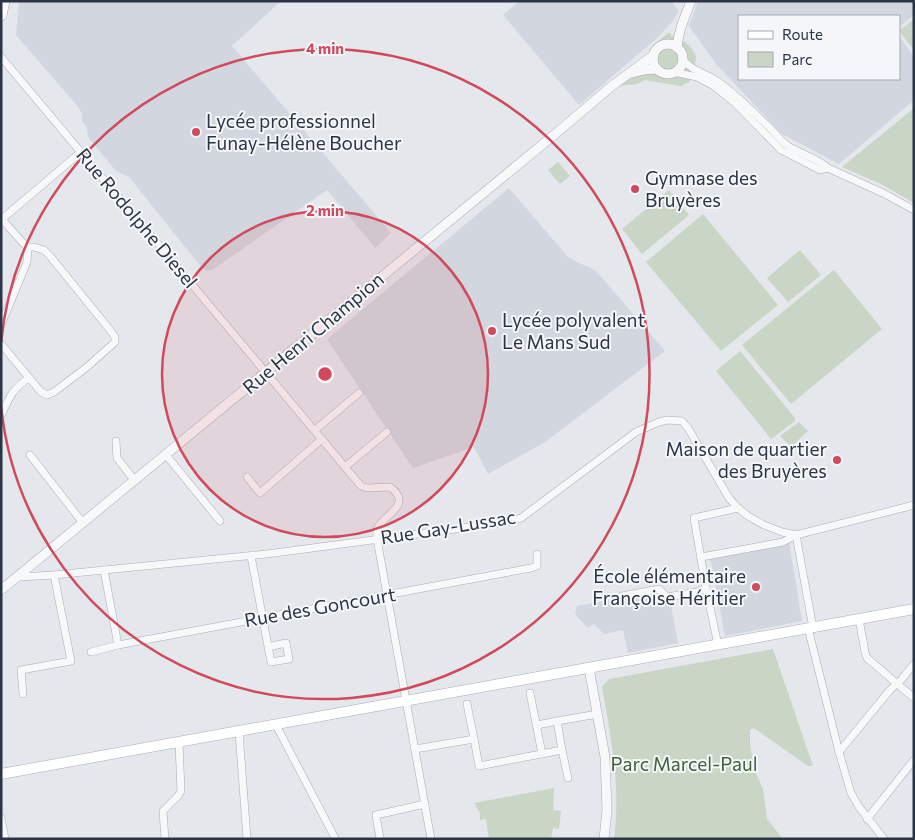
<svg xmlns="http://www.w3.org/2000/svg" width="915" height="840" viewBox="0 0 915 840" font-family="Commissioner,sans-serif">
<style>
.built{fill:#d2d6de}
.green{fill:#c9d6c5}
.lines{fill:none;stroke-linecap:round;stroke-linejoin:round}
.minor-casing{stroke:#a9aeb7;stroke-width:8}
.tertiary-casing{stroke:#a9aeb7;stroke-width:10}
.secondary-casing{stroke:#a9aeb7;stroke-width:11}
.primary-casing{stroke:#a3abb8;stroke-width:12}
.minor{stroke:#f7f8fa;stroke-width:7}
.tertiary{stroke:#f7f8fa;stroke-width:9}
.secondary{stroke:#fff;stroke-width:10}
.primary{stroke:#fff;stroke-width:11}
.ring{fill:none;stroke:#d1495b;stroke-width:2.5}
.poi-dot{fill:#d1495b;stroke:#f4f6f9;stroke-width:2}
.labels{text-anchor:middle;stroke-width:4;stroke-linejoin:round;paint-order:stroke}
.poi-label{font-size:19px;fill:#2b3445;stroke:#f4f6f9;text-anchor:start}
.street-label{font-size:19px;fill:#2b3445;stroke:#f4f6f9}
.park-label{font-size:19px;fill:#3f6138;stroke:#f4f6f9}
.centre{fill:#d1495b;stroke:#f4f6f9;stroke-width:2.5}
.ring-label{font-size:15px;text-anchor:middle;font-weight:bold;fill:#d1495b;stroke:#f4f6f9;stroke-width:4;stroke-linejoin:round;paint-order:stroke}
</style>
<rect width="100%" height="100%" fill="#e4e7ec"/>
<g class="built">
<polygon points="19,1 281,1 232,46 391,233 375,248 327,190 212,270 208,271 202,268 129,177 116,171 88,137 87,127 82,121 82,114 79,108 16,35"/>
<polygon points="519,1 671,1 679,11 672,22 657,38 579,105 503,15"/>
<polygon points="698,1 914,1 914,15 899,27 899,16 739,16 739,79 899,79 899,36 914,57 914,100 839,164 782,134 716,64 689,26"/>
<polygon points="509,188 567,256 578,263 587,266 597,272 665,351 545,442 488,474 474,447 413,468 327,339"/>
<polygon points="789,542 802,621 725,636 710,556"/>
<polygon points="658,591 662,594 663,601 670,600 678,643 628,653 623,630 604,634 594,624 588,628 575,614 577,606"/>
</g>
<g class="green">
<polygon points="914,19 914,50 899,31"/>
<path d="M668,33H671V37L673,35C681,38 697,49 696,60C695,65 691,70 688,74L692,79L689,82L681,86L644,80L637,84L618,86L653,60C659,88 695,66 678,49C674,45 670,44 664,45L667,40L656,43Z"/>
<circle cx="668" cy="59" r="11"/>
<polygon points="914,108 914,203 881,184 842,167"/>
<polygon points="558,162 570,176 560,184 548,170"/>
<polygon points="669,190 689,215 642,254 622,229"/>
<polygon points="703,214 778,305 721,351 646,262"/>
<polygon points="800,250 821,275 788,302 767,278"/>
<polygon points="834,270 882,329 791,404 742,345"/>
<polygon points="740,351 795,418 795,421 771,439 716,371"/>
<polygon points="799,422 808,431 791,447 780,436"/>
<path d="M773,649L813,766H808L754,728L750,730V746L756,773L763,789L767,819L783,839H614C621,787 611,737 602,687L609,679Z"/>
<polygon points="554,788 553,810 561,811 559,829 553,828 551,839 489,839 486,819 480,820 480,813 474,803"/>
</g>
<g class="lines">
<defs>
<g id="minor">
<path d="M1,57L361,486L367,488L390,487C413,504 386,514 378,527C376,531 377,534 377,539L431,839"/>
<path d="M682,58C689,70 706,73 717,81C736,94 752,111 769,127C775,133 781,141 788,146C801,154 817,158 828,168L885,194L914,210"/>
<polyline points="674,72 697,77 714,86 736,104 781,150 820,170 828,168"/>
<polyline points="1,218 23,243 28,247 34,247 44,250 50,256 110,330 115,337 115,342 87,367 54,392 47,395 41,392 1,344"/>
<polyline points="2,219 81,152"/>
<polyline points="1,325 27,262 28,247"/>
<path d="M1,416C9,398 12,389 29,378"/>
<polyline points="315,430 359,393"/>
<polyline points="116,441 117,458 135,481"/>
<polyline points="30,455 83,523"/>
<polyline points="166,455 220,521"/>
<polyline points="345,467 387,432"/>
<polyline points="247,477 260,493 322,439"/>
<polyline points="796,535 813,628"/>
<polyline points="251,556 271,662 289,659 286,643 268,647"/>
<polyline points="701,557 783,542 796,535 914,505"/>
<polyline points="104,570 118,645"/>
<polyline points="18,577 54,575 267,554 508,522 521,518 636,432 659,422 667,420 682,421 688,428 729,498 738,508 748,516 764,525 782,532 796,535"/>
<polyline points="706,588 718,645"/>
<polyline points="622,596 659,589 667,597 697,592 706,588 694,518 738,508"/>
<polyline points="859,619 865,652 867,658 914,698"/>
<polyline points="808,628 839,752 851,793 859,807 884,839"/>
<polyline points="91,652 118,645 531,568 537,566 537,554"/>
<polyline points="530,693 542,754"/>
<polyline points="23,694 21,670 71,661 54,575"/>
<polyline points="467,704 474,739"/>
<polyline points="276,725 335,838"/>
<polyline points="537,725 557,721"/>
<polyline points="239,732 247,839"/>
<polyline points="415,749 474,739 479,766 562,750 557,721 598,714"/>
<polyline points="562,750 568,778"/>
<polyline points="839,752 890,690 902,679 914,664"/>
<polyline points="1,818 5,839"/>
<polyline points="867,819 914,760"/>
<polyline points="165,839 163,811 178,796 181,791 179,743"/>
<polyline points="380,839 376,815 425,804"/>
</g>
<g id="tertiary">
<circle cx="668" cy="59" r="15"/>
<path d="M677,48C678,31 685,17 691,1"/>
<polyline points="632,73 644,70 657,69"/>
<polyline points="1,590 554,135 613,85 654,55"/>
<polyline points="589,668 605,757 607,810 604,839"/>
</g>
<polyline id="secondary" points="1,774 914,609"/>
<polyline id="primary" points="1,15 4,1"/>
</defs>
<use href="#minor" class="minor-casing"/>
<use href="#tertiary" class="tertiary-casing"/>
<use href="#secondary" class="secondary-casing"/>
<use href="#primary" class="primary-casing"/>
<use href="#minor" class="minor"/>
<use href="#tertiary" class="tertiary"/>
<use href="#secondary" class="secondary"/>
<use href="#primary" class="primary"/>
</g>
<circle cx="325" cy="374" r="163" fill="#d1495b" fill-opacity=".12"/>
<g class="ring">
<circle cx="325" cy="374" r="163"/>
<path d="M1 343A325 325 0 1 1 1 405"/>
</g>
<g class="poi-dot">
<circle cx="196" cy="132" r="5"/>
<circle cx="635" cy="189" r="5"/>
<circle cx="492" cy="331" r="5"/>
<circle cx="837" cy="460" r="5"/>
<circle cx="756" cy="587" r="5"/>
</g>
<g class="labels">
<g class="poi-label">
<text x="206" y="128">Lycée professionnel<tspan x="206" dy="22">Funay-Hélène Boucher</tspan></text>
<text x="645" y="185">Gymnase des<tspan x="645" dy="22">Bruyères</tspan></text>
<text x="502" y="327">Lycée polyvalent<tspan x="502" dy="22">Le Mans Sud</tspan></text>
<text x="827" y="456" text-anchor="end">Maison de quartier<tspan x="827" dy="22">des Bruyères</tspan></text>
<text x="746" y="583" text-anchor="end">École élémentaire<tspan x="746" dy="22">Françoise Héritier</tspan></text>
</g>
<g class="street-label">
<text transform="translate(137 218) rotate(50)" y="7">Rue Rodolphe Diesel</text>
<text transform="translate(313 333) rotate(-40)" y="7">Rue Henri Champion</text>
<text transform="translate(448 527) rotate(-9)" y="7">Rue Gay-Lussac</text>
<text transform="translate(320 607) rotate(-10)" y="7">Rue des Goncourt</text>
</g>
<g class="park-label">
<text x="684" y="771">Parc Marcel-Paul</text>
</g>
</g>
<circle cx="325" cy="374" r="8" class="centre"/>
<g class="ring-label">
<text x="325" y="54">4 min</text>
<text x="325" y="216">2 min</text>
</g>
<rect width="915" height="840" fill="none" stroke="#2b3445" stroke-width="5"/>
<rect x="738" y="15" width="162" height="65" fill="#f4f6f9" stroke="#a4a8b1"/>
<rect x="748" y="31" width="25" height="8" fill="#ffffff" stroke="#a4a8b1"/>
<text x="782" y="40" font-size="15" fill="#2b3445">Route</text>
<rect x="748" y="52" width="25" height="15" fill="#c9d6c5" stroke="#a4a8b1"/>
<text x="782" y="65" font-size="15" fill="#2b3445">Parc</text>
</svg>
